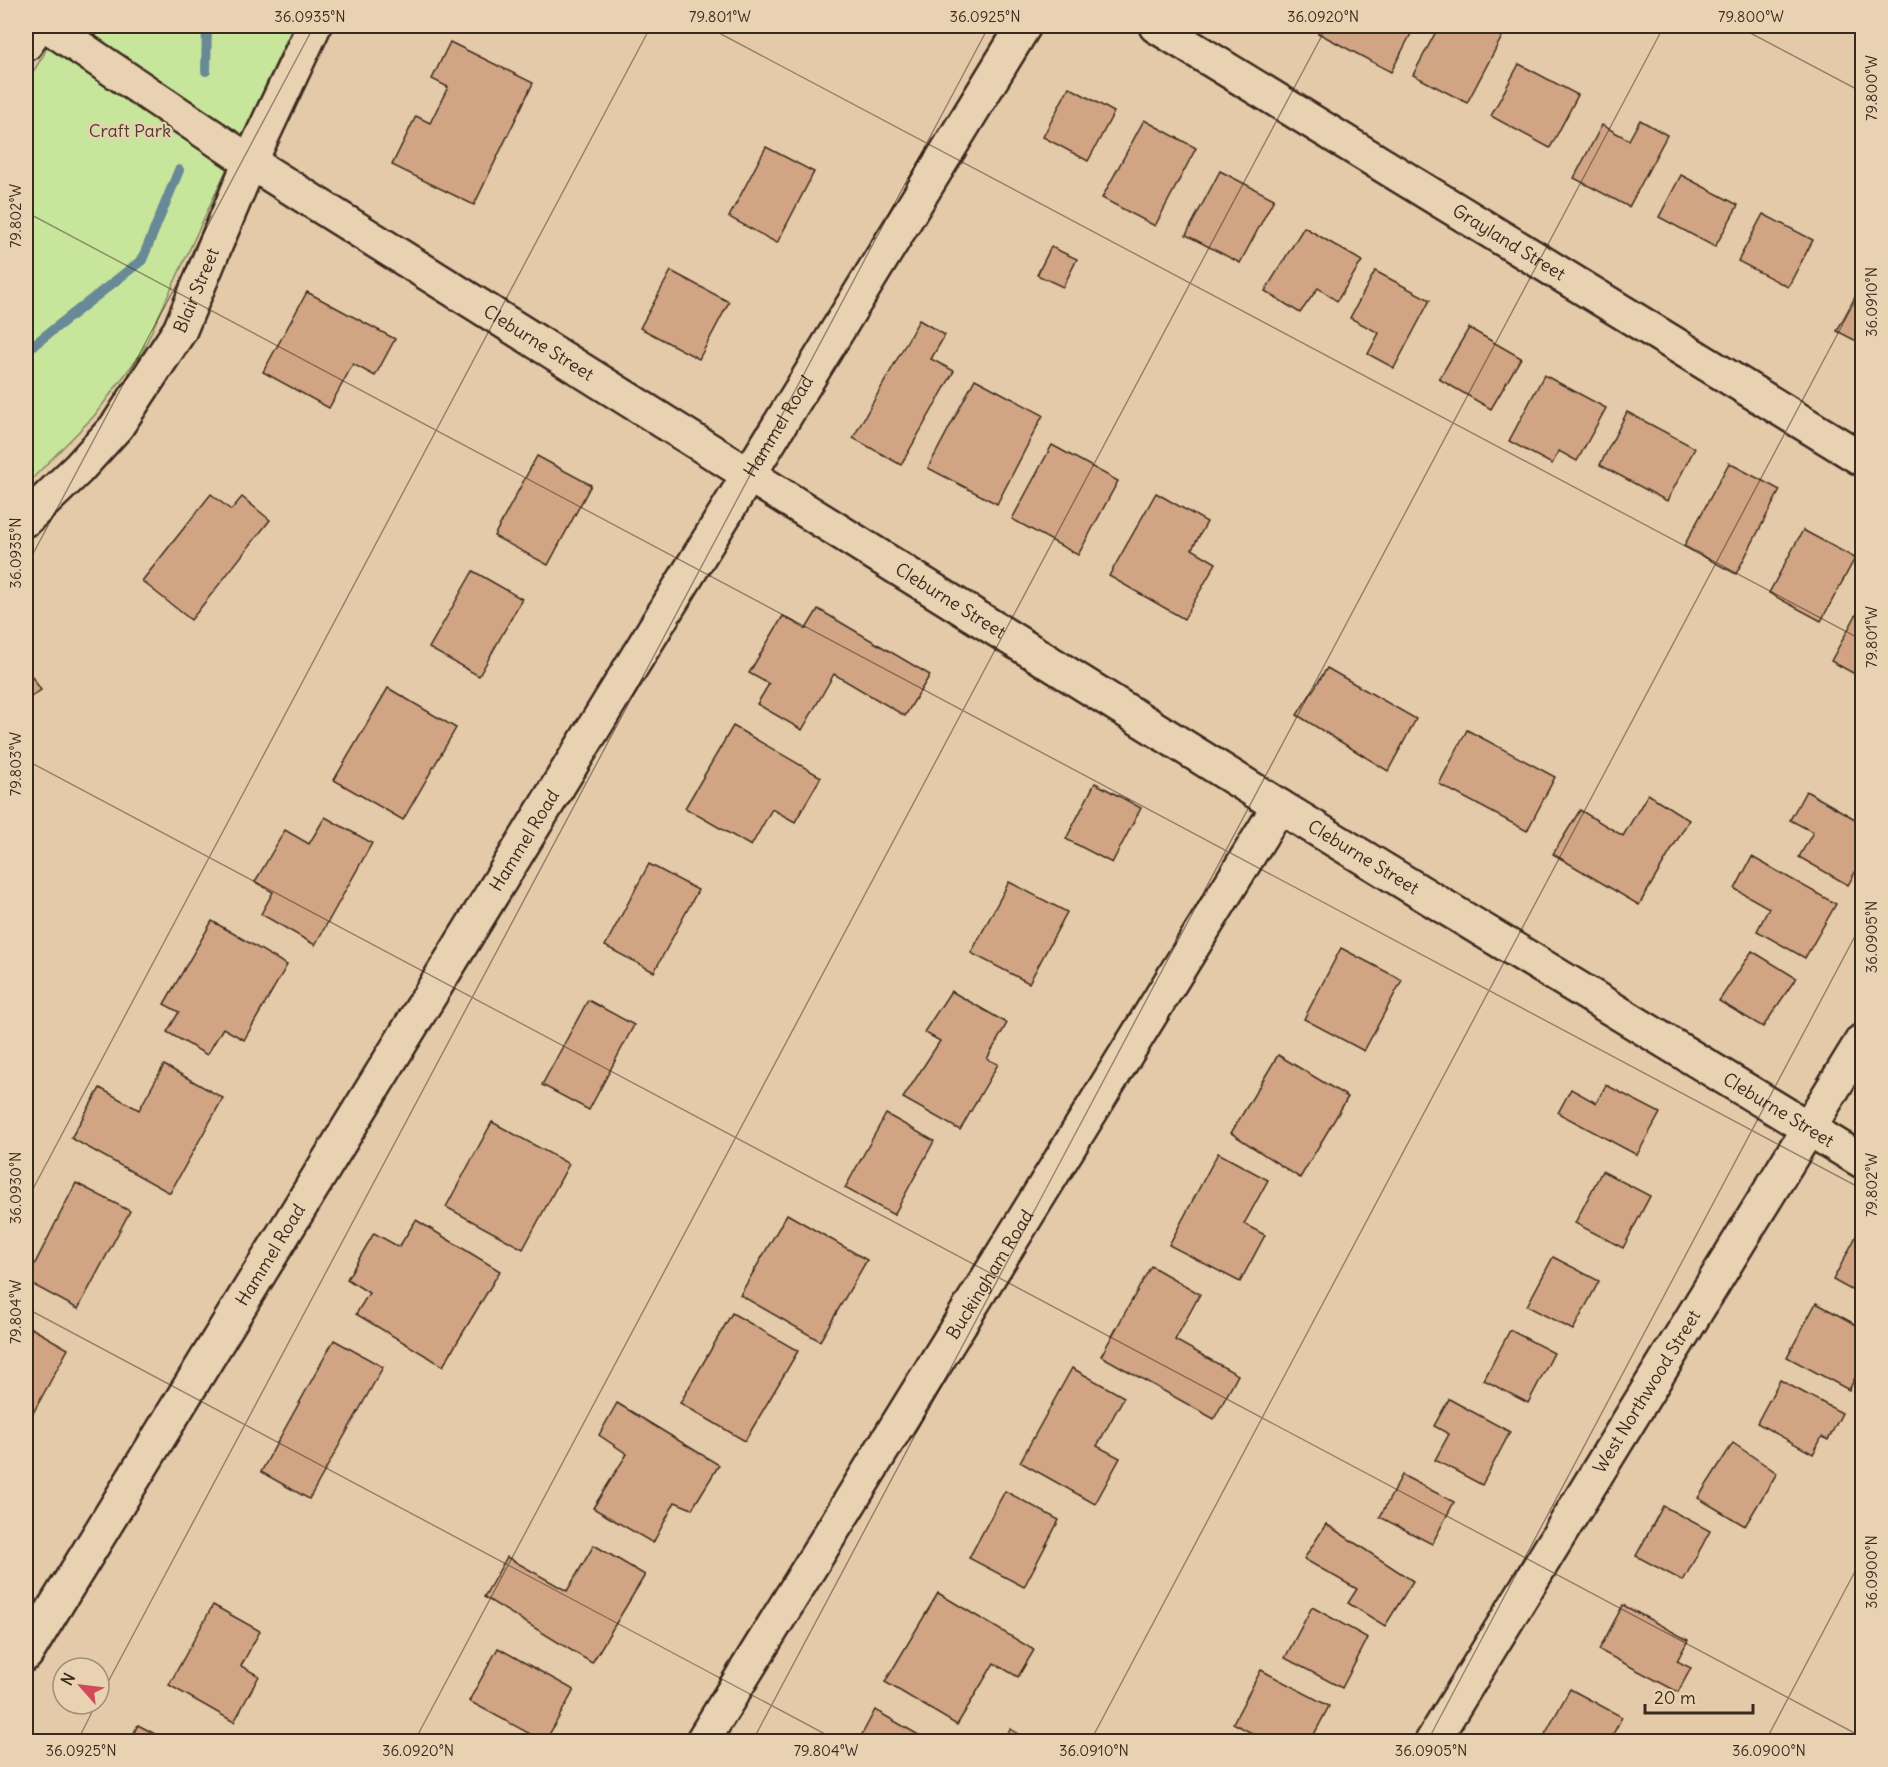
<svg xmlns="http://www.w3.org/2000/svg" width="1888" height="1767" viewBox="0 0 1888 1767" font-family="Delius,sans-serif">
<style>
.green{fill:#c8e59c;stroke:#82885d;stroke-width:1.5}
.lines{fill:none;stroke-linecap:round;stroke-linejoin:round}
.stream{stroke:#688a97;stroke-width:10}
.building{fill:#d1a584;stroke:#3b2a1e;stroke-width:1.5}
.minor-casing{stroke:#3b2a1e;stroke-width:38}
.minor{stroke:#e9d2b2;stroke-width:33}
.ticks{fill:none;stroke:#3b2a1e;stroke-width:1.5;stroke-opacity:0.45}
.labels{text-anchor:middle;stroke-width:4.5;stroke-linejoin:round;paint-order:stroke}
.park-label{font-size:18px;fill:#493d2b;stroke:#e9d2b2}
.street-label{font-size:18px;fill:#3b2a1e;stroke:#e9d2b2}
.neatline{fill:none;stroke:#3b2a1e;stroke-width:2}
.ticks-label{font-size:15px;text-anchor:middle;fill:#3b2a1e}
</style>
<rect width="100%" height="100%" fill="#e5caaa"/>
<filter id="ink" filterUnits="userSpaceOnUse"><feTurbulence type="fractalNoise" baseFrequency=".0167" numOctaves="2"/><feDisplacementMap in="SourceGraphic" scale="12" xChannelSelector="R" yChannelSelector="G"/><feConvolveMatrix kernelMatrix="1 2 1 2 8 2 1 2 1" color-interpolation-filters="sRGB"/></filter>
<g filter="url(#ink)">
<polygon class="green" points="57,26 293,26 142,352 94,416 26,485 26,83 43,56"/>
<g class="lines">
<g class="stream">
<polyline points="206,71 207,26"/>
<polyline points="26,351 142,260 179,170"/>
</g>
</g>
<g class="building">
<polygon points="1323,26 1409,26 1414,28 1391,72 1318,33"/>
<polygon points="1439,26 1500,26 1506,29 1467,103 1413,75"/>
<polygon points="450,42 533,83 474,205 392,165 416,116 430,123 448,87 432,79"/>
<polygon points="1519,64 1578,95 1550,148 1491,116"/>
<polygon points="1069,87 1114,112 1088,161 1043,137"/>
<polygon points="1144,120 1196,148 1155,226 1102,198"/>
<polygon points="1640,120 1667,135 1629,207 1574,178 1602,125 1629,140"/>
<polygon points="766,147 814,172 777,243 729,217"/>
<polygon points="1220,171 1274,199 1240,263 1186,235"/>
<polygon points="1681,175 1738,205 1715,247 1659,217"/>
<polygon points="1763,214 1813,240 1788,287 1738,261"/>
<polygon points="1304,227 1362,261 1337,301 1318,288 1300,313 1265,291"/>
<polygon points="1051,247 1077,259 1063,287 1037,275"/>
<polygon points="671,271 729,302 699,359 640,328"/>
<polygon points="1375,271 1430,300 1394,368 1368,354 1379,333 1350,318"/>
<polygon points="1862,284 1862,344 1837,331"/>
<polygon points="307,292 395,339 375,376 353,364 329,408 263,372"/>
<polygon points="919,320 945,335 931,359 954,371 901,465 853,438"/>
<polygon points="1469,328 1521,358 1491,409 1439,379"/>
<polygon points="1544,375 1606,408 1577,461 1559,451 1552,464 1509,441"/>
<polygon points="975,379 1043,415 997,504 928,468"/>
<polygon points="1627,412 1695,448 1667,501 1600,465"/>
<polygon points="1052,445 1118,481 1078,555 1012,519"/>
<polygon points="537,456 591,485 548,565 494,536"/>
<polygon points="1729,463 1780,490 1736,574 1684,546"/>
<polygon points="1156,493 1207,522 1192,549 1216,563 1184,619 1109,576"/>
<polygon points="211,494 231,510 242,497 270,520 191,620 142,581"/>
<polygon points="1803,530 1855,558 1821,621 1769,593"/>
<polygon points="473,571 522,599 479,676 429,648"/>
<polygon points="1862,604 1862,678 1831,661"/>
<polygon points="818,609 930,675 905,716 834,674 802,730 757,704 769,684 749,673 783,616 806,629"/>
<polygon points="26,668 41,690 26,700"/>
<polygon points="1327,668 1416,719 1388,771 1297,715"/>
<polygon points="388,688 456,728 403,820 334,780"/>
<polygon points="733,726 821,777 795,822 772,809 751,846 685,808"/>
<polygon points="1467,730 1555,777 1527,831 1439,784"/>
<polygon points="1095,783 1141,808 1112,863 1066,839"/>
<polygon points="1806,791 1862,823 1862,860 1848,885 1799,857 1813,832 1790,820"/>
<polygon points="1648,794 1689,820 1639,905 1553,854 1580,810 1623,836"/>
<polygon points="325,817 372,843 315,945 261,914 273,892 255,882 285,830 309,844"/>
<polygon points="1752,857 1836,904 1805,958 1757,931 1769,908 1735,889"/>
<polygon points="649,864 698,890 654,972 605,946"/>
<polygon points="1009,882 1067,912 1029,983 971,953"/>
<polygon points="212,921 287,965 244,1040 223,1028 207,1055 167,1032 179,1012 164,1004"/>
<polygon points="1341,948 1402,980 1364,1051 1304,1019"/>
<polygon points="1752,951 1796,978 1763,1027 1719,1001"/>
<polygon points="951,991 1007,1023 987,1059 998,1064 960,1130 903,1098 940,1041 924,1032"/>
<polygon points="588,1000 634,1025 589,1110 542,1085"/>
<polygon points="1278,1055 1348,1097 1300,1178 1231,1133"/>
<polygon points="164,1065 223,1098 170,1193 71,1138 100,1088 139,1110"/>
<polygon points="1606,1085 1660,1113 1637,1155 1558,1113 1571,1089 1596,1103"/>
<polygon points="886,1114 934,1141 894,1215 845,1188"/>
<polygon points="492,1122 569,1164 523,1249 446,1207"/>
<polygon points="1218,1153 1268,1180 1244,1224 1265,1235 1240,1282 1169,1245"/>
<polygon points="1602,1171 1650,1196 1623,1248 1575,1223"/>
<polygon points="76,1183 130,1211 78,1309 26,1281"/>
<polygon points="787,1214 867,1260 820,1341 740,1295"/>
<polygon points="416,1220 500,1271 443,1366 356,1314 369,1293 347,1279 374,1233 399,1247"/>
<polygon points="1861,1227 1862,1228 1862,1296 1833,1280"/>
<polygon points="1553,1257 1599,1281 1573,1330 1527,1306"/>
<polygon points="1151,1266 1200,1294 1175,1340 1238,1375 1214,1419 1101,1356"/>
<polygon points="1816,1303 1862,1328 1862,1364 1849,1390 1787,1357"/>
<polygon points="732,1313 798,1351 745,1441 680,1403"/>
<polygon points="26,1325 68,1349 26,1426"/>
<polygon points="1510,1330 1554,1353 1528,1403 1484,1380"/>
<polygon points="334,1340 383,1367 309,1499 261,1472"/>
<polygon points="1072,1368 1124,1397 1097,1446 1120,1458 1095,1504 1020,1462"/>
<polygon points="1780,1380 1842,1413 1828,1440 1822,1437 1813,1454 1757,1423"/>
<polygon points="1449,1399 1510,1432 1482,1485 1435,1460 1449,1434 1434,1426"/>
<polygon points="617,1403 719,1465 692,1509 675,1502 653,1543 593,1508 627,1454 599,1435"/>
<polygon points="1733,1443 1777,1473 1745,1526 1698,1498"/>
<polygon points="1402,1475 1454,1502 1432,1544 1380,1517"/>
<polygon points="1005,1491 1059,1520 1024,1587 969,1558"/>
<polygon points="1663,1506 1710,1531 1683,1581 1636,1556"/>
<polygon points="1326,1524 1413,1581 1385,1626 1348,1603 1357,1589 1304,1559"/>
<polygon points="594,1545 645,1575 592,1663 484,1597 507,1557 567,1591"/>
<polygon points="938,1593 1034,1650 1018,1677 994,1663 957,1725 885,1682"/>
<polygon points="213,1605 260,1631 241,1666 259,1676 234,1722 169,1685"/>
<polygon points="1623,1605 1688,1640 1677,1661 1691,1668 1678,1692 1599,1650"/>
<polygon points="1312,1607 1368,1638 1342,1688 1285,1658"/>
<polygon points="498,1648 574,1690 545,1742 469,1701"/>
<polygon points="1261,1670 1329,1706 1310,1742 1268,1742 1233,1723"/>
<polygon points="1570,1689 1622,1717 1609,1742 1550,1742 1543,1738"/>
<polygon points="875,1710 931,1742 858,1742"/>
<polygon points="138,1725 170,1742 129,1742"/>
<polygon points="1010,1729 1033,1742 1003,1742"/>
</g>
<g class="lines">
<defs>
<g id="minor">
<path id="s1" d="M48,26L250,162L749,475L1279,806L1862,1161"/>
<path id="s2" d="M1156,26L1862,459"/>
<polyline points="26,44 37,26"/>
<path id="s3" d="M26,519L78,469L117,426L180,330L250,162L314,26"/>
<path id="s4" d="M26,1654L1024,26"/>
<path id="s5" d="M702,1742L1279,806"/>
<path id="s6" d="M1432,1742L1862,1041"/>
</g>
</defs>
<use href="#minor" class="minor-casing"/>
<use href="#minor" class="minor"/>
</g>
</g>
<path class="ticks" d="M706,26L1862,640M1737,26L1862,92M26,212L1862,1189M26,567L314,26M26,760L1862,1737M26,1202L651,26M26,1308L840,1742M99,1699L989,26M77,1742L96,1704M414,1742L1327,26M752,1742L1664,26M1090,1742L1862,288M1427,1742L1862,923M1765,1742L1862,1558"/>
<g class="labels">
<g class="park-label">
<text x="130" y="137">Craft Park</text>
</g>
<g class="street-label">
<text dy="6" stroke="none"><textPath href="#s2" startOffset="414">Grayland Street</textPath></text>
<text dy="6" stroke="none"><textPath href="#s3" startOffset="288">Blair Street</textPath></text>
<text dy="6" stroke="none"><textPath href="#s1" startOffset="584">Cleburne Street</textPath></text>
<text dy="6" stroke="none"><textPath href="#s4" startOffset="1440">Hammel Road</textPath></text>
<text dy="6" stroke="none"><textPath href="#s1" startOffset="1070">Cleburne Street</textPath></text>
<text dy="6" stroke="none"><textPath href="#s4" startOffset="954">Hammel Road</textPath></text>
<text dy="6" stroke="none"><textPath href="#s1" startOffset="1556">Cleburne Street</textPath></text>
<text dy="6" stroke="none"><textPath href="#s1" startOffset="2042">Cleburne Street</textPath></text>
<text dy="6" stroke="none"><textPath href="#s4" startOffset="468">Hammel Road</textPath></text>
<text dy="6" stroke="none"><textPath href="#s5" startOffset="549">Buckingham Road</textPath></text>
<text dy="6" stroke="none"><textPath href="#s6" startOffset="411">West Northwood Street</textPath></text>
</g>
</g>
<rect width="1888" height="1767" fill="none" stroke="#e9d2b2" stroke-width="66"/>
<g transform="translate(81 1686) rotate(298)"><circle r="28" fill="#e9d2b2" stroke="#a38f77" stroke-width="1.5"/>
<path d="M0-4.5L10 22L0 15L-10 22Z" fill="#d1495b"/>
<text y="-9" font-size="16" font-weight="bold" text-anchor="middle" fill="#3b2a1e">N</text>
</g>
<path d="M1645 1704v9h108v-9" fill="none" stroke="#3b2a1e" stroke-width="3"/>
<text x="1654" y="1704" font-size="18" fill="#3b2a1e" stroke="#e9d2b2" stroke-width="4.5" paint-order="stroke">20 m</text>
<rect x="33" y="33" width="1822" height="1701" class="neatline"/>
<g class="ticks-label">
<text x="310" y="22">36.0935°N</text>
<text x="720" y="22">79.801°W</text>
<text x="985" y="22">36.0925°N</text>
<text x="1323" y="22">36.0920°N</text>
<text x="1751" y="22">79.800°W</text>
<text transform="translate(1872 88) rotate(-90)" y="5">79.800°W</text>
<text transform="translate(16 216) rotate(-90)" y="5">79.802°W</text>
<text transform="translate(1872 302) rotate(-90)" y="5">36.0910°N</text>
<text transform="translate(16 553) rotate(-90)" y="5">36.0935°N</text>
<text transform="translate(1872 637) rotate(-90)" y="5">79.801°W</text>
<text transform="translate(16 764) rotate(-90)" y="5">79.803°W</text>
<text transform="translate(1872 937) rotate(-90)" y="5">36.0905°N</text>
<text transform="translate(1872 1185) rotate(-90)" y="5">79.802°W</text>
<text transform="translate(16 1188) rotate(-90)" y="5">36.0930°N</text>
<text transform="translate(16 1312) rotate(-90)" y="5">79.804°W</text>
<text transform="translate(1872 1572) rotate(-90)" y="5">36.0900°N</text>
<text x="81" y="1756">36.0925°N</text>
<text x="418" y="1756">36.0920°N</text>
<text x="826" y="1756">79.804°W</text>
<text x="1094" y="1756">36.0910°N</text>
<text x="1431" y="1756">36.0905°N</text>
<text x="1769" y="1756">36.0900°N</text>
</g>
</svg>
